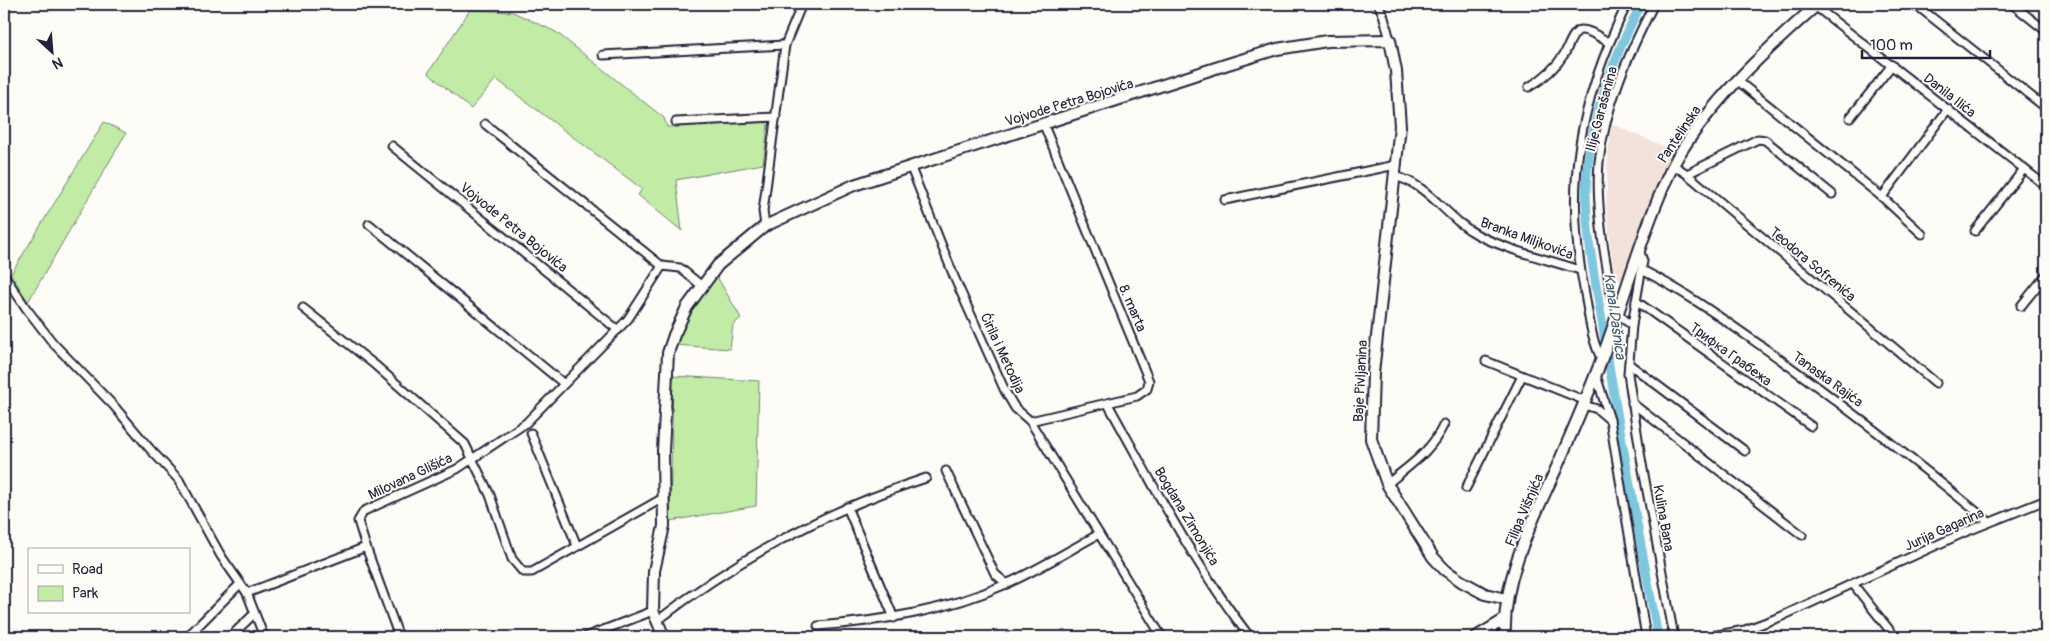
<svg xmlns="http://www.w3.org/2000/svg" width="2050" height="641" viewBox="0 0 2050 641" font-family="Pangolin,sans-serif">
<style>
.built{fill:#f3e2da}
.green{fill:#c2eba6;stroke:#728670}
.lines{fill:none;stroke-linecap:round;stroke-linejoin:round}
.canal{stroke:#7ec8de;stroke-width:9}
.street-casing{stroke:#22223b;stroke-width:11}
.secondary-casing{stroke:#22223b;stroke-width:14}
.street{stroke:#fdfcf7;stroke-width:7}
.secondary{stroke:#fdfcf7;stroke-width:10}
.labels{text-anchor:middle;stroke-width:4;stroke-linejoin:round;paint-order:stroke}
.street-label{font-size:14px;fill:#22223b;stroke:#fdfcf7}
.water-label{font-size:15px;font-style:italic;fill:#425c74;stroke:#fdfcf7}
</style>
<rect width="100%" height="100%" fill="#fdfcf7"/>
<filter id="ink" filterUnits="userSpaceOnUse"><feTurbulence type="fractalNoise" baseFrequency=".02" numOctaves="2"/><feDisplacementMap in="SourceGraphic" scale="10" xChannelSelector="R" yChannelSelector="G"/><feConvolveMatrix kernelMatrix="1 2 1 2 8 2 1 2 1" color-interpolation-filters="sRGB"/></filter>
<g filter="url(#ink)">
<polygon class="built" points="1612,124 1673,150 1650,204 1622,280 1618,281 1613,267 1606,205 1608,154"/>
<g class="green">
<polygon points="470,10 513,12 556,32 664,118 667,127 765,122 768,125 763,164 676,180 682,231 638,195 642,189 496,79 471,109 428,73"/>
<polygon points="104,122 126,133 28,302 11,274"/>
<polygon points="716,275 741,318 733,325 730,349 675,345 690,314"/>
<polygon points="673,376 759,381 756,506 670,521"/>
</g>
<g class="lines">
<path class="canal" d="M1641,4C1614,57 1593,111 1587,171C1583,221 1594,273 1602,321C1618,427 1639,532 1658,637"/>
<defs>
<g id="street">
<polyline points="1378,4 1383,14 1390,40"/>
<polyline points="1915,4 2046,108"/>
<polyline points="2012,4 2046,31"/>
<polyline points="1815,6 2046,186"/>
<polyline points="603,55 785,45"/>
<polyline points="1738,81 1882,197 1922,234"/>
<path d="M1529,87C1543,79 1556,67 1565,53C1568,47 1573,32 1580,30C1589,29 1601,38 1608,42"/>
<polyline points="1850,118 1892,65"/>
<polyline points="676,122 776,117"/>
<polyline points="485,124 662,266"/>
<polyline points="392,146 618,330"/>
<polyline points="1673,165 1687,174 1936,383"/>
<polyline points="911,168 955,279 1005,391 1015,408 1030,421 1162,637"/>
<polyline points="1687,174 1758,139 1765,140 1832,194"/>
<path d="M1394,176C1431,185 1445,218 1478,235C1507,250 1549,260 1580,270"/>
<polyline points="1882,197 1948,109"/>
<polyline points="1225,200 1396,165"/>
<polyline points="369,224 563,383"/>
<polyline points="765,226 763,211 785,45 802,4"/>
<polyline points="1975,231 2024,169"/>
<polyline points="1639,249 1643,261 1632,325 1628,374 1642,464 1674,637"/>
<path d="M1642,270C1688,293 1728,323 1770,352C1845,406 1918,463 1989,522"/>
<polyline points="4,275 26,308 53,343 114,406 150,449 179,480 221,556 247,593 264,637"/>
<polyline points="1636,301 1811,426"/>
<polyline points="2021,306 2046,275"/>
<polyline points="303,308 375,365 465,444 490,495 512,559 523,572 532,572 663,498"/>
<path d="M1632,325C1611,314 1610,289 1607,268C1601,234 1596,197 1599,162C1605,106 1629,53 1654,4"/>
<path d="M1602,360C1591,340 1589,316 1585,294C1563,185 1579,103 1627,4"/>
<polyline points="1486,361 1586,401"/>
<polyline points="1629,364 1745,451"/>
<polyline points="1632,403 1802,535"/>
<path d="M1108,404C1151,481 1196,568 1250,637"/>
<polyline points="1584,405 1597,409 1610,420 1596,375"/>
<polyline points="1610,420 1646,637"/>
<polyline points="1030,421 1137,396 1147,389 1149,381 1043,123"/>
<polyline points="531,433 577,546"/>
<polyline points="946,471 995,574 1007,584"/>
<path d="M1387,484C1410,465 1431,452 1444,424"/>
<polyline points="1466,488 1522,376"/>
<polyline points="847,507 894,618"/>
<polyline points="366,547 399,637"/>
<polyline points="1853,584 1895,637"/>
<polyline points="247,593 366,547 358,521 364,511 457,469 526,423 628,319 662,266 680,268 702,286"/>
<path d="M657,621C739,557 827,510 926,478"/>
<path d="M818,626C882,621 946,611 1006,584C1038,570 1068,551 1099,534"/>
<polyline points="187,637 240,584"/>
<polyline points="230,637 254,614"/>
<polyline points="585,637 653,611"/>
<polyline points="1706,637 1745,630 1780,617 1963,533 2046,500"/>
</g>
<g id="secondary">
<polyline points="664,637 653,611 654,571 664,526 663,451 668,353 674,335 687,307 718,265 765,226 854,185 1228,64 1277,49 1327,41 1390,40 1396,71 1400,126 1373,373 1371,439 1387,484 1433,557 1445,570 1461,581 1485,594 1506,599"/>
<polyline points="1476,637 1504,620"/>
<path d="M1505,637C1502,578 1532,522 1556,469C1572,432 1588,396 1602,358C1622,305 1637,250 1659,197C1665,183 1671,167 1680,153C1716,96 1768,48 1818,4"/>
</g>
</defs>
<use href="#street" class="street-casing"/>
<use href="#secondary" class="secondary-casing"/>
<use href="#street" class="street"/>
<use href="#secondary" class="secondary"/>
</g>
</g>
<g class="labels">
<g class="street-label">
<text transform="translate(1950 95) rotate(38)" y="5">Danila Ilića</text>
<text transform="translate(1069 102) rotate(-17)" y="5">Vojvode Petra Bojovića</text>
<text transform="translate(1601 109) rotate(-75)" y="5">Ilije Garašanina</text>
<text transform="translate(1679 134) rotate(-56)" y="5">Pantelinska</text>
<text transform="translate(514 227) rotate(39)" y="5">Vojvode Petra Bojovića</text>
<text transform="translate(1527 238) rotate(20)" y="5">Branka Miljkovića</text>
<text transform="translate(1813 264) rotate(40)" y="5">Teodora Sofrenića</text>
<text transform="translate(1133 308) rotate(67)" y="5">8. marta</text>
<text transform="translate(1003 353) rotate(65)" y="5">Ćirila i Metodija</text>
<text transform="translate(1731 354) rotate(36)" y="5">Трифка Грабежа</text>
<text transform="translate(1828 379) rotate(36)" y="5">Tanaska Rajića</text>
<text transform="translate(1360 381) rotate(-87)" y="5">Baje Pivljanina</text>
<text transform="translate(410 476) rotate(-25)" y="5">Milovana Glišića</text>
<text transform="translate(1524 510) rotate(-67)" y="5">Filipa Višnjića</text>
<text transform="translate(1187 516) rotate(59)" y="5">Bogdana Zimonjića</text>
<text transform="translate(1664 518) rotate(80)" y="5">Kulina Bana</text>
<text transform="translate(1944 529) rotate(-24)" y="5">Jurija Gagarina</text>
</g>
<g class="water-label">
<text transform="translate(1615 316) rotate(82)" y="5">Kanal Dašnica</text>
</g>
</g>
<rect width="2050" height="641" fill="none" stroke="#fdfcf7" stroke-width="20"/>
<rect x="10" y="10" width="2030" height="621" fill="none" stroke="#22223b" stroke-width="2" filter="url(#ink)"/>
<rect x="28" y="548" width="162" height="65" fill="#fdfcf7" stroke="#a5a5ac"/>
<rect x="38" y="565" width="25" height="8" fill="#fdfcf7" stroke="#a5a5ac"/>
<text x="72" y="574" font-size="15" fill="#22223b">Road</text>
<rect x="38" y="586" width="25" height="15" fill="#c2eba6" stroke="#a5a5ac"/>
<text x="72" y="598" font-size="15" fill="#22223b">Park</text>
<g transform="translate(52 52) rotate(154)" stroke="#fdfcf7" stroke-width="4" paint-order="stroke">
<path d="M0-4L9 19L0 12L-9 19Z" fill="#22223b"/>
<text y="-8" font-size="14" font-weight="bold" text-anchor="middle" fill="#22223b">N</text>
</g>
<path d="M1862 50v8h128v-8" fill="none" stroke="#22223b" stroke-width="2.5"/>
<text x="1870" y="50" font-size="15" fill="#22223b" stroke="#fdfcf7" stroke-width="4" paint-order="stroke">100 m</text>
</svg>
